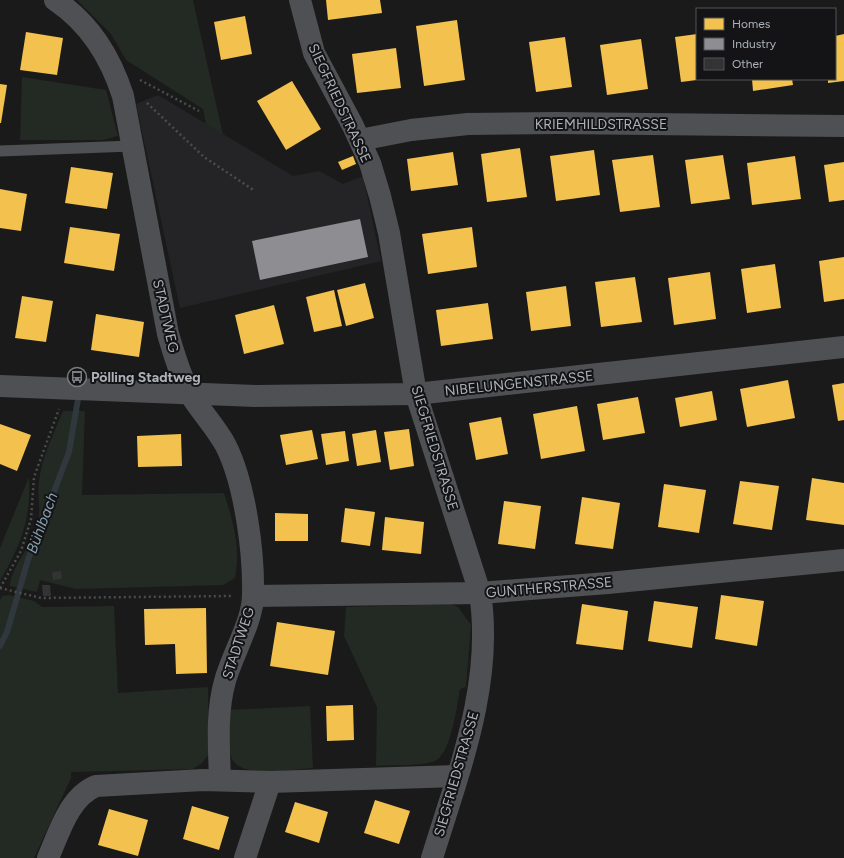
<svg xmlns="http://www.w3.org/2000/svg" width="844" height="858" viewBox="0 0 844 858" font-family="Figtree,sans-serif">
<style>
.built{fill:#242426}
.green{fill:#232923}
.homes{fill:#f2c14e}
.industry{fill:#8d8d92}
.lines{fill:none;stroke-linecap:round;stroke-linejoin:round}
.stream{stroke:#30383d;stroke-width:6}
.building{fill:#333334}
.path{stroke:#4a4c4e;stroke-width:2.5;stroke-dasharray:2 3;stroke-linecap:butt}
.lane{stroke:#4f5053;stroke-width:11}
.street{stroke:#4f5053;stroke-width:22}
.labels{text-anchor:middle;stroke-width:4;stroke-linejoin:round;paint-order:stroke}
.street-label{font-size:14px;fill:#adb2b9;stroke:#141416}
.poi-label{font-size:14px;font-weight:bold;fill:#adb2b9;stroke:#141416;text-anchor:start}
.water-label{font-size:15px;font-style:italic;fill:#88a2b1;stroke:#141416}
</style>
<rect width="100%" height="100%" fill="#1a1a1a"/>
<polygon class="built" points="158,95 293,176 319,171 343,184 363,176 381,261 180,308 136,104"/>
<g class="green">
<polygon points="77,0 193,0 223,135 206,124 203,109 126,60 111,34"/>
<polygon points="22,77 106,90 118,136 103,140 20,140"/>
<path d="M63,411H85L82,495L224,493C233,521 241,548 235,578L223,585L76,589L40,580L37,592L10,586C11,565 35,544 38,521C41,508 37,494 39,481C42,457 54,433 63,411Z"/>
<path d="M29,477C31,521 21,544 0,581V548Z"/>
<polygon points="9,595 34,601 42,607 114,606 118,693 208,687 209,754 202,763 193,769 71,772 71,778 34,858 0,858 0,600 2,596"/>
<path d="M451,604L458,607L471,625L466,687L460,689C457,706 451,754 435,761C425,766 389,765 376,766L377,707L344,636L346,607Z"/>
<path d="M310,706L313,768C295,769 241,779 232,759C226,744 229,725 228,710Z"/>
</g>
<g class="homes">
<polygon points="326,0 380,0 382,13 328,20"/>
<polygon points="245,16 252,54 221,60 214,22"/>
<polygon points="457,20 465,80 424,86 416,26"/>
<polygon points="26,32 63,38 57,75 20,70"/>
<polygon points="697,34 697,80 681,82 675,37"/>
<polygon points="844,34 844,81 828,83 828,79 835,79 835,36"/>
<polygon points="565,37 572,87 536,92 529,42"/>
<polygon points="641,39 648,89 607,95 600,45"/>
<polygon points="396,48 401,88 357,93 352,54"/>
<polygon points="752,79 792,79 793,85 753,91"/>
<polygon points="292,81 321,129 286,150 257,101"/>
<polygon points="0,84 7,85 1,123 0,123"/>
<polygon points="520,148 527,197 487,202 481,154"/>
<polygon points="594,150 600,195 556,201 550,156"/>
<polygon points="453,152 458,185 411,191 407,159"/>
<polygon points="653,155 660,207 620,212 612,160"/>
<polygon points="723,155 730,199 691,204 685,160"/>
<polygon points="353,156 356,164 342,170 338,162"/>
<polygon points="795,156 801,199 752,205 747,163"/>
<polygon points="844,162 844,200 829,202 824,165"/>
<polygon points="71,167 113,173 107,209 65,203"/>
<polygon points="0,189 27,194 21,231 0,228"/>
<polygon points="70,227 120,234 114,271 64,263"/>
<polygon points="472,227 477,267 428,274 422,234"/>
<polygon points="844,257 844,299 824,302 819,261"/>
<polygon points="775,264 781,308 747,313 741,269"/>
<polygon points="710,272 716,319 674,325 668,278"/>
<polygon points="635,277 642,322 601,327 595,282"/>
<polygon points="365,283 374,318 346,326 337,290"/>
<polygon points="566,286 571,326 531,331 526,292"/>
<polygon points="334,290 342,326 314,332 306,297"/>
<polygon points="22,296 53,301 46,342 15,338"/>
<polygon points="488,303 493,339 441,346 436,310"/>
<polygon points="274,305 284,344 244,354 235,315"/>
<polygon points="96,314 144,322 139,357 91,350"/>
<polygon points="788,380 795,418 747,427 740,389"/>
<polygon points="844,383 844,420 838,421 832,385"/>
<polygon points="712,391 717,420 680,427 675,398"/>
<polygon points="638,397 645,433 603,440 597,404"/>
<polygon points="577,406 585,451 541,459 533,414"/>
<polygon points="501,417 508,454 476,460 469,423"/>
<polygon points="0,424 31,435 17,471 0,464"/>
<polygon points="409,429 414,466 390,470 384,432"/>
<polygon points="312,430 318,459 286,465 280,435"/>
<polygon points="376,430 381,462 357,466 352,434"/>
<polygon points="345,431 349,461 326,465 321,434"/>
<polygon points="181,434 182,466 138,467 137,436"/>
<polygon points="812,478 844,483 844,525 806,520"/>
<polygon points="740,481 779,486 772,530 733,524"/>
<polygon points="664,484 706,490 699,533 658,527"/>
<polygon points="582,497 620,503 613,549 575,544"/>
<polygon points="504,501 541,506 535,549 498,544"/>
<polygon points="345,508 375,512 370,546 341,542"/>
<polygon points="275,513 308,514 308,541 275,541"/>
<polygon points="385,517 424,522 421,554 382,550"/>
<polygon points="721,595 764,601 757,646 715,639"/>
<polygon points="654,601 698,607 692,648 648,641"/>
<polygon points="582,604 628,611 623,650 576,644"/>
<polygon points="206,608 207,673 176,674 175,644 145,645 144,609"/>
<polygon points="277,622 335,631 328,675 270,666"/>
<polygon points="353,705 354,740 327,741 326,706"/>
<polygon points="375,800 410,811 399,844 364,833"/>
<polygon points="295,802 328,812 319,843 285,832"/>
<polygon points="192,806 229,817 219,850 183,839"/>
<polygon points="109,809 148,820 138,856 98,845"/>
</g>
<polygon class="industry" points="360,219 368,257 260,280 252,241"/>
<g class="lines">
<polyline class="stream" points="0,646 7,632 28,560 69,452 78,399"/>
</g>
<g class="building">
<polygon points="61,571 62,579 53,580 52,572"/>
<polygon points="42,585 50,585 51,596 43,596"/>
</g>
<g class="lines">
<g class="path">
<polyline points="140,80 199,111"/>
<polyline points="147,103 204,157 255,191"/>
<polyline points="0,588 41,598 232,596"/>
<polyline points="0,588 21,551 31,519 34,477 59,409"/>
</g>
<polyline class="lane" points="0,151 132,146"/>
<g class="street">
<path d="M55,0C90,24 110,56 123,96L168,334C174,354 180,376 190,394C201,412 216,427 226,446C245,484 254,552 253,595C253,621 232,655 225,681C216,713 219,747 220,780"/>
<path d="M300,0L314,53L353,126L370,163L380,196L389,233L416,394L480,593C494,684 458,773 432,858"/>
<polyline points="360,140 411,130 468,124 557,123 844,126"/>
<polyline points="0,386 256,396 416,394 844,347"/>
<polyline points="253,596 480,593 608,583 844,560"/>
<path d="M48,858C59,833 69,797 96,786L203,780L270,782L457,776"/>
<polyline points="245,858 270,782"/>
</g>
</g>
<defs>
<symbol id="bus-ring" viewBox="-11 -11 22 22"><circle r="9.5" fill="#141416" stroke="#7a7d81" stroke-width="1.5"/><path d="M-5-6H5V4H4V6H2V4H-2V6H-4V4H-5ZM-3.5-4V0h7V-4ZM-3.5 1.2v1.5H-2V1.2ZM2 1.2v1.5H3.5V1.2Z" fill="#7a7d81"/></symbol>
</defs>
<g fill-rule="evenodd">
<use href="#bus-ring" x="66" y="366" width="22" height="22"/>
</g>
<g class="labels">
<g class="street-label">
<text transform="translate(340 103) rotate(65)" y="5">SIEGFRIEDSTRASSE</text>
<text x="601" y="129">KRIEMHILDSTRASSE</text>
<text transform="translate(166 316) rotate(77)" y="5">STADTWEG</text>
<text transform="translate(519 383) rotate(-6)" y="5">NIBELUNGENSTRASSE</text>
<text transform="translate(435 448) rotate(73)" y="5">SIEGFRIEDSTRASSE</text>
<text transform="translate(549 587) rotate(-5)" y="5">GUNTHERSTRASSE</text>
<text transform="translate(238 643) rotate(-72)" y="5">STADTWEG</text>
<text transform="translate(456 774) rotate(-74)" y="5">SIEGFRIEDSTRASSE</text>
</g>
<g class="poi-label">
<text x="91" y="382">Pölling Stadtweg</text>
</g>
<g class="water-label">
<text transform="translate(42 523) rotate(-70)" y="5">Bühlbach</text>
</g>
</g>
<rect x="696" y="8" width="140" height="72" fill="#141416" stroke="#515357"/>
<rect x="704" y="18" width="20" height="12" fill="#f2c14e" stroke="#515357"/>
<text x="732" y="28" font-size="12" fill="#adb2b9">Homes</text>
<rect x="704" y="38" width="20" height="12" fill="#8d8d92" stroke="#515357"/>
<text x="732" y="48" font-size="12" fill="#adb2b9">Industry</text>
<rect x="704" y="58" width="20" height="12" fill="#333334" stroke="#515357"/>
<text x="732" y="68" font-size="12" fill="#adb2b9">Other</text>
</svg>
